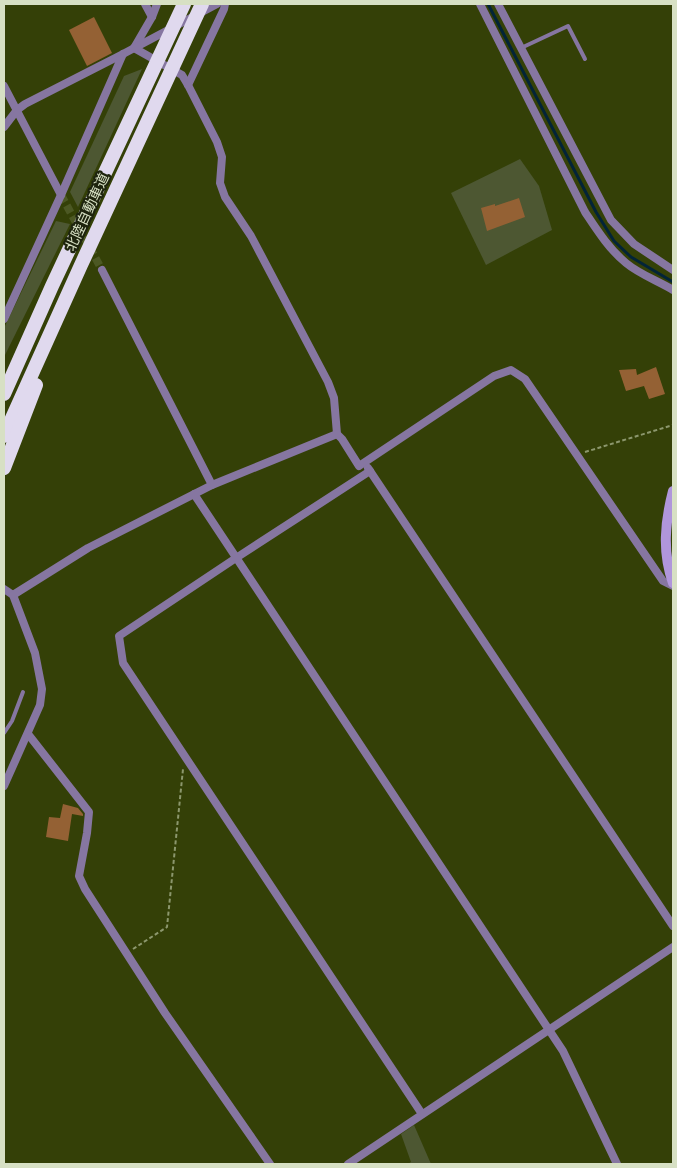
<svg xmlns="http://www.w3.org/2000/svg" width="677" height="1168" viewBox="0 0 677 1168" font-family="'Open Sans','Noto Sans JP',sans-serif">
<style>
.green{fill:#4d5732}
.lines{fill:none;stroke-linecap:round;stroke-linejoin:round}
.stream{stroke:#032438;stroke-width:3}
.building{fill:#946134}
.street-tunnel{stroke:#4c5823;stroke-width:8;stroke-dasharray:8 4;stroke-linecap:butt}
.path{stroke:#8c976d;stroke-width:2;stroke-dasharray:4 2.5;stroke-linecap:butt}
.lane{stroke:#8676a1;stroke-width:4}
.street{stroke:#8676a1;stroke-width:8}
.secondary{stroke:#b096db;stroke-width:10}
.highway{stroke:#e0d9ee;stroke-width:14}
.labels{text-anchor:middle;stroke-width:4.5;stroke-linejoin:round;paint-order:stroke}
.street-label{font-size:14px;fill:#d7e0c4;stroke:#1e240e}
</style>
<rect width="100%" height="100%" fill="#344007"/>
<g class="green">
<polygon points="142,69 78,207 70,192 124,76"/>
<polygon points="520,159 539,186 552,230 486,265 451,193"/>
<polygon points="56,221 70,224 4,357 4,328"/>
<polygon points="414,1125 431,1164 408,1164 411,1162 401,1134"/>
</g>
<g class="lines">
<polyline class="stream" points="488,4 596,212 614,241 631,257 673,282"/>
</g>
<g class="building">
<polygon points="94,17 112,53 87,66 69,30"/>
<polygon points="519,198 525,217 487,231 481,208 495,204 495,206"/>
<polygon points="656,367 665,394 649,399 644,386 626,391 619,370 636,369 637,375"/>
<polygon points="63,804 78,808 83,814 83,816 72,814 68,841 46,837 49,817 60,818"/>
</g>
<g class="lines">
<polyline class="street-tunnel" points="61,195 102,270"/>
<g class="path">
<polyline points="585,452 673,425"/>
<polyline points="133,949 167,927 183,769"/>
</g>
<g class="lane">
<polyline points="521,48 568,26 585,59"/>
<polyline points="4,733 12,721 23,692"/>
</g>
<g class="street">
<polyline points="145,4 152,17"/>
<path d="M480,4L585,212C597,230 609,249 626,263C639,274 658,281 673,290"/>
<polyline points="498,4 611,220 634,244 673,270"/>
<polyline points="134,48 182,75 188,85 217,142 222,157 220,183 225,197 251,236 328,382 334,398 337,434 342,439 359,466 494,376 511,370 525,379 663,581 673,586"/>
<polyline points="134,48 152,17 157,4"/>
<polyline points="188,85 224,9 225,4"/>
<polyline points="4,86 61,195"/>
<polyline points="4,127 17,110 25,104 123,54 217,4"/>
<polyline points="102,270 212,485"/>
<polyline points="4,319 61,195 123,54"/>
<polyline points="368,468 673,926"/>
<polyline points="370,471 236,558 119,636 123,663 422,1114"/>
<polyline points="194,494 563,1051 617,1164"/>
<polyline points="4,589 13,595 35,653 42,689 40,705 4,786"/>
<polyline points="13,595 88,548 212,485 337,434"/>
<polyline points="28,734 89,812 87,833 79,876 85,889 165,1013 270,1164"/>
<polyline points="348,1164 673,947"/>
</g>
<path class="secondary" d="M673,491C665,522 662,552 673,583"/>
<g class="highway">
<polyline points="4,394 52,286 184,4"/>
<polyline points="4,436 81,265 202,4"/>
<polyline points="4,468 36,385"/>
</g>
</g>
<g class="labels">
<g class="street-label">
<text transform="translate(87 212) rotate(-65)" y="5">北陸自動車道</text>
</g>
</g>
<rect width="677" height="1168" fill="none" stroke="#d7e0c4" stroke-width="10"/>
</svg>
